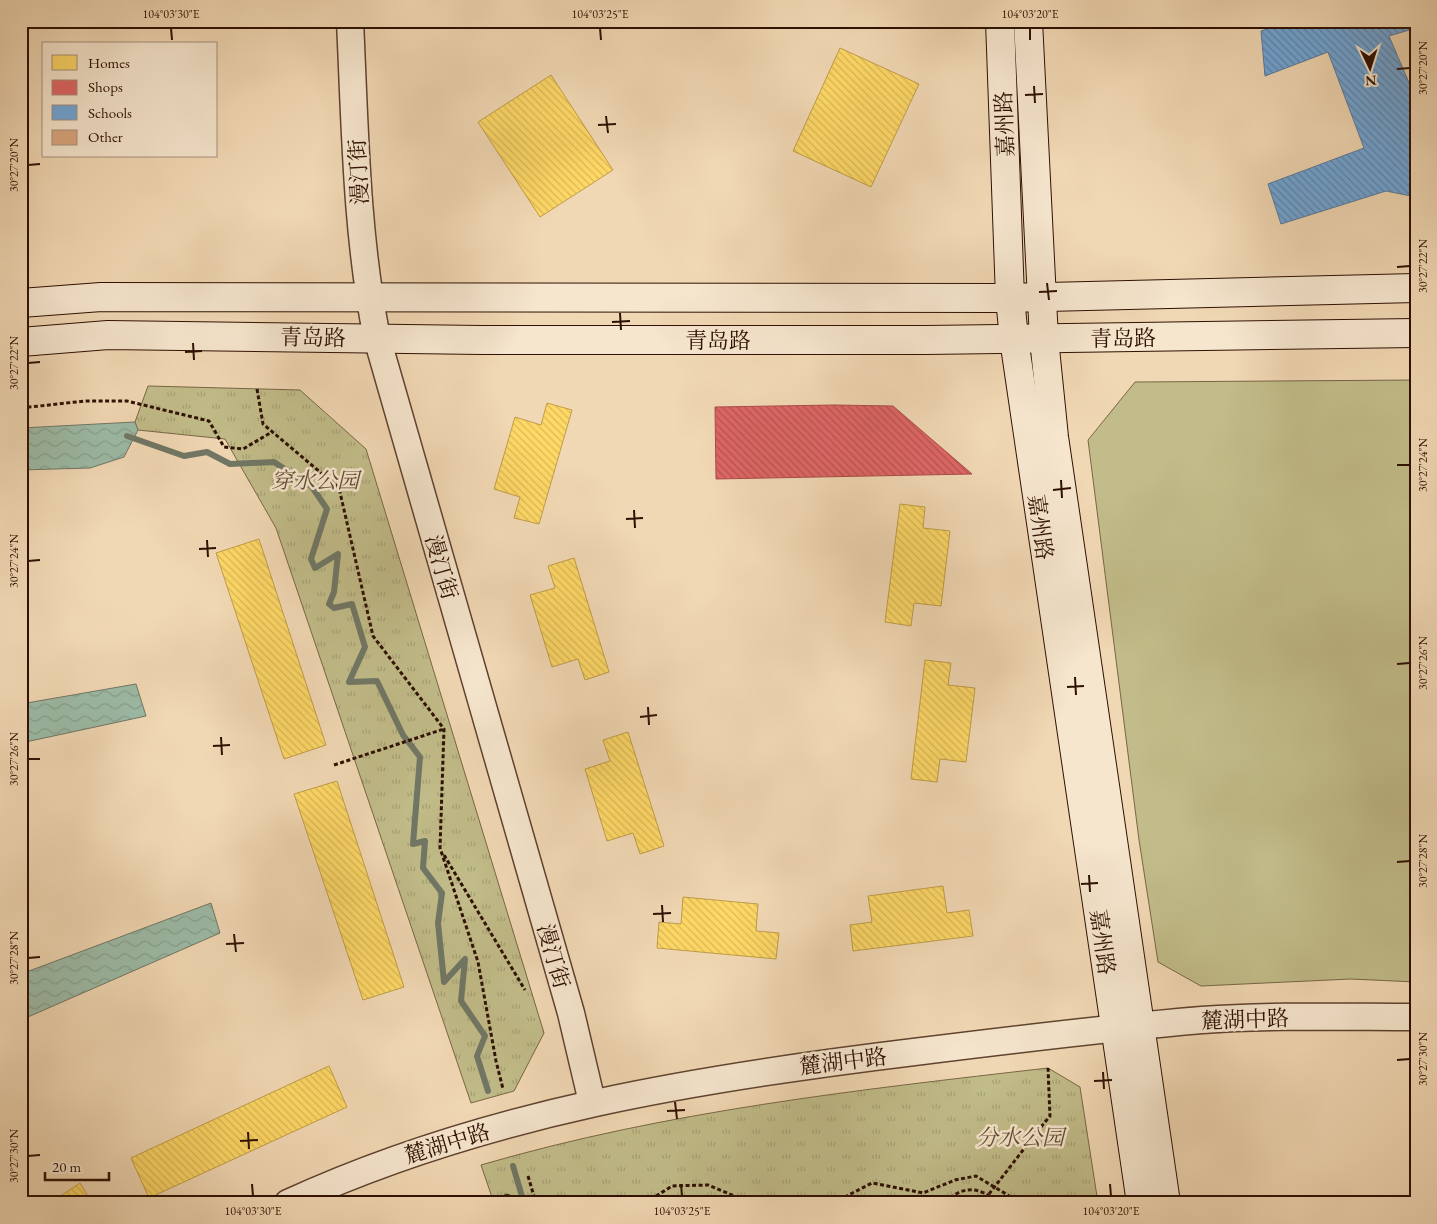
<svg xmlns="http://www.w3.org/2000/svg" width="1437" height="1224" viewBox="0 0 1437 1224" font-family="'EB Garamond','Noto Serif SC',serif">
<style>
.grass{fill:#c1bc89;stroke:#786646}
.park{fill:url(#park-tufts);stroke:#786646}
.water{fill:url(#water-waves);stroke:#707765}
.homes{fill:url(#homes-back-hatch);stroke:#c09d48}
.shops{fill:url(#shops-back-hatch);stroke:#ab4c48}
.schools{fill:url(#schools-back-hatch);stroke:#5c7a9b}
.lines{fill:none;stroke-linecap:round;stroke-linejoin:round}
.stream{stroke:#707765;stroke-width:6}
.building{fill:url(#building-back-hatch);stroke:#2e1003}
.street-casing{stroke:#5f422f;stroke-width:29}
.secondary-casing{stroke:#2e1003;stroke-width:30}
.path{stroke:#2e1003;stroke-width:3;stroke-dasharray:4 2.5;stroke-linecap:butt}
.street{stroke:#f6e6ce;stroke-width:26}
.secondary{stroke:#f6e6ce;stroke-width:28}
.path-bridge{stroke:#2e1003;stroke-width:3;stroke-dasharray:4 2.5;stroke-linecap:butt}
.ticks{fill:none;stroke:#2e1003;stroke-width:2}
.labels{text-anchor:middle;stroke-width:5;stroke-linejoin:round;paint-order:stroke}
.street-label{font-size:22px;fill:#2e1003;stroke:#f6e6ce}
.park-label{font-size:22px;font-style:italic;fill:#614c32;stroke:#f6e6ce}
.neatline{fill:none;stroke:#2e1003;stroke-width:2}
.ticks-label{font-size:12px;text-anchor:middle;fill:#2e1003}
</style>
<defs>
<pattern id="park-tufts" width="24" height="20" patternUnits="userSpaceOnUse" patternTransform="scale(1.25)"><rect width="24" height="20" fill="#c1bc89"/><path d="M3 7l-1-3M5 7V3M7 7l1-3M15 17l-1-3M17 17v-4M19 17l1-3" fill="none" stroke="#a6a175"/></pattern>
<pattern id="water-waves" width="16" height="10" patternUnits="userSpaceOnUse" patternTransform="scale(1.25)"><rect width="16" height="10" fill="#9cbba7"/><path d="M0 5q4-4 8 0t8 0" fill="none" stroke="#87a08e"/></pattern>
<pattern id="homes-back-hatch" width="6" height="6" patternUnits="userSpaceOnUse" patternTransform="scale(1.25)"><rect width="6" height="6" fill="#ffd966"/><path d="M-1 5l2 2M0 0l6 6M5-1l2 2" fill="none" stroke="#dbb957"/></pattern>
<pattern id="shops-back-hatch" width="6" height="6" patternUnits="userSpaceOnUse" patternTransform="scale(1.25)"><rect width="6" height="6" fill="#e06666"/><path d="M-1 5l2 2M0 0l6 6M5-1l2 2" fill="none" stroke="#b65352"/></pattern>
<pattern id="schools-back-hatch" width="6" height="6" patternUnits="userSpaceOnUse" patternTransform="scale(1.25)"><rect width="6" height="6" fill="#6fa8dc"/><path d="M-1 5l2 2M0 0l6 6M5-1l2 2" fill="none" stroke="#5c87b0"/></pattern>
<pattern id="building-back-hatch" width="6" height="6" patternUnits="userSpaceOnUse" patternTransform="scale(1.25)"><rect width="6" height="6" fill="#dba77f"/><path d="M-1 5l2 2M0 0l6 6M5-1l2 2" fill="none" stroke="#bc8f6c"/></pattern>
</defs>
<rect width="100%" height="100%" fill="#f1d8b4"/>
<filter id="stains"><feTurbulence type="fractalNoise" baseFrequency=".004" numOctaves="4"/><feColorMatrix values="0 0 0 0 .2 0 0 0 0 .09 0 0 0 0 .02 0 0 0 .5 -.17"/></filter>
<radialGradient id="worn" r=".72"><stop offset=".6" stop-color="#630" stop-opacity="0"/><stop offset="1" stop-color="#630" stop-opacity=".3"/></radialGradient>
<polygon class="grass" points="1416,380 1416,982 1351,979 1201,986 1158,962 1139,840 1088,440 1135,382"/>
<g class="park">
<polygon points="148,386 300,390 366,449 544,1033 514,1091 471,1103 276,528 225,439 138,430 135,422"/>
<path d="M1048,1068L1080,1087L1098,1203H494L481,1165C666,1111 857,1090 1048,1068Z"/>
</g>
<g class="water">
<polygon points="135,422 138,430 124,457 90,468 21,470 21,428"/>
<polygon points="136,684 146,716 21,743 21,704"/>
<polygon points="211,903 220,933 21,1020 21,974"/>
</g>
<g class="homes">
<polygon points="840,48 919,84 871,187 793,151"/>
<polygon points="551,75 613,170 540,217 478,122"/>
<polygon points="547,403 572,410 539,524 514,518 520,497 494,489 515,417 541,425"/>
<polygon points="900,504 925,507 923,528 950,531 941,606 914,603 911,626 885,622"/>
<polygon points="259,539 326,745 284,759 216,553"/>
<polygon points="574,558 609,672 585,680 578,659 552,667 530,595 555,588 548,566"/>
<polygon points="925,660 951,663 948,685 975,688 966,762 940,759 937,782 911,779"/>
<polygon points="628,732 664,846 640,854 633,833 607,841 585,769 610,761 603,740"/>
<polygon points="337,781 404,987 363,1000 294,794"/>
<polygon points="943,886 947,913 969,910 973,936 853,951 850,925 872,922 868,896"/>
<polygon points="683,897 758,904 756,931 779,933 776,959 657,948 659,922 681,924"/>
<polygon points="329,1066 347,1107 149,1198 131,1158"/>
<polygon points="80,1183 92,1203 50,1203"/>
</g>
<polygon class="shops" points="835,405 893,406 972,474 716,479 715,407"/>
<polygon class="schools" points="1291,21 1415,21 1416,28 1389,36 1416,99 1416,197 1386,191 1281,224 1268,184 1364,148 1328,52 1265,76 1261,31"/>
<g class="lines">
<g class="stream">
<polyline points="127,436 184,456 207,452 230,464 274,462 312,487 327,509 311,559 315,568 338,554 334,592 329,604 334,608 352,604 365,647 349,682 377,681 403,735 420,757 413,844 425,841 423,868 442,893 438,923 444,982 465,959 461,1001 485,1036 477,1056 488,1091"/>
<polyline points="513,1166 524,1203"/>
<polyline points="861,1203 874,1198 902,1203"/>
</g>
</g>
<polygon class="building" points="506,1194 516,1197 519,1203 498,1203 501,1198"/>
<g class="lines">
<defs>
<g id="street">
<path d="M350,21C355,127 356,234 377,338L571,1013L592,1102"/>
<path d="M288,1203C486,1112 700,1078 914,1052C1010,1040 1106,1028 1202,1020C1273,1015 1345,1017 1416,1017"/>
</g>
<g id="secondary">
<polyline points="1000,21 1010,298 1014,339 1141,1203"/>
<polyline points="1028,21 1044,339 1054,437 1166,1203"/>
<polyline points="21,303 101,297 1010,298 1416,288"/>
<polyline points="21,342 108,335 482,340 926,340 1416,333"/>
</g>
</defs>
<use href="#street" class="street-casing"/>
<use href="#secondary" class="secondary-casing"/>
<g class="path">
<polyline points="257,389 263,424 339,488 373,636 444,729 440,848 478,962 496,1061 503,1089"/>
<polyline points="21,408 85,401 127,401 209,421 224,447 243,449 272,432"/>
<polyline points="334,765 444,729"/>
<polyline points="444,855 525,990"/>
<polyline points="1041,1127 1050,1116 1048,1068"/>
<polyline points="528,1176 536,1203"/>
<polyline points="645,1203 672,1186 708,1185 751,1203"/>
<polyline points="833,1203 872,1183 923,1193 955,1180 976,1176 1021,1203"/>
<path d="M946,1203C960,1185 982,1186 997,1203"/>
</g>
<use href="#street" class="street"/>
<use href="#secondary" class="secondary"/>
<polyline class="path-bridge" points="989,1194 1041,1127"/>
</g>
<path class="ticks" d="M171,28L172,40M600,28L601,40M1030,28V40M1397,69L1410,68M1034,86L1035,103M1025,95L1043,94M606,116L608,133M598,125L616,124M28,165L40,164M1397,267L1410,266M1047,283L1049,300M1039,292L1057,291M620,313L621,330M612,322L630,321M193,343L194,360M185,352L202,351M28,363L40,362M1397,465H1410M1061,480L1062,498M1053,490L1071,488M634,510L635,528M626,519L643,518M207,540L208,557M199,549L216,548M28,561L40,560M1397,664L1410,663M1075,677L1076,695M1067,687L1084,686M648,707L649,725M640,717L657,715M221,737L222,755M213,746L230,745M28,759H40M1397,862L1410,861M1089,875L1090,892M1081,884L1098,883M662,905L663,922M653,914L671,913M234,934L236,952M226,944L244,943M28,958L40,957M1397,1060L1410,1059M1103,1072L1104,1089M1094,1081L1112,1080M675,1102L677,1119M667,1111L685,1110M248,1132L249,1149M240,1141L258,1140M28,1156L40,1155M252,1184L253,1196M681,1184L682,1196M1110,1184L1111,1196"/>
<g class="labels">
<g class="street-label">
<text transform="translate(1004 124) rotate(-92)" y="8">嘉州路</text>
<text transform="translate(358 172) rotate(-93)" y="8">漫汀街</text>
<text transform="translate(313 337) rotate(1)" y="8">青岛路</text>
<text transform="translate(1123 338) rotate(-1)" y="8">青岛路</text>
<text x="718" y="348">青岛路</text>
<text transform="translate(1041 527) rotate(82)" y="8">嘉州路</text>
<text transform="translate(442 567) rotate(74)" y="8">漫汀街</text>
<text transform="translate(1103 942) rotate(82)" y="8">嘉州路</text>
<text transform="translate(554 956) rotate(74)" y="8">漫汀街</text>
<text transform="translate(1245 1019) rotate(-2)" y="8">麓湖中路</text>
<text transform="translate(843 1061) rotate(-7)" y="8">麓湖中路</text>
<text transform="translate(447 1143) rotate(-17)" y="8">麓湖中路</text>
</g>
<g class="park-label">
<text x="315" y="488">穿水公园</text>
<text x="1020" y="1145">分水公园</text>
</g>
</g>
<rect width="1437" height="1224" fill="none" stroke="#f1d8b4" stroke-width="55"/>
<rect x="42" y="42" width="175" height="115" fill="#f6e6ce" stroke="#a6907d"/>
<rect x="52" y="55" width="25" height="15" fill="#ffd966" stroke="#a6907d"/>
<text x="88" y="68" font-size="15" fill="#2e1003">Homes</text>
<rect x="52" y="80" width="25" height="15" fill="#e06666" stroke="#a6907d"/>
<text x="88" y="92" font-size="15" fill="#2e1003">Shops</text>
<rect x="52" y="105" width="25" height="15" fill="#6fa8dc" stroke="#a6907d"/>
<text x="88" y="118" font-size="15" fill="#2e1003">Schools</text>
<rect x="52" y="130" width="25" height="15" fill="#dba77f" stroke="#a6907d"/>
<text x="88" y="142" font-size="15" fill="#2e1003">Other</text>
<g transform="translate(1370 68) rotate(176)" stroke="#f6e6ce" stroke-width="4" paint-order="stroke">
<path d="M0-4L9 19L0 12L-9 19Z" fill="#2e1003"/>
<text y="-8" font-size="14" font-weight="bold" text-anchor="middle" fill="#2e1003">N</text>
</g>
<path d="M45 1172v8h64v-8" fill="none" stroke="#2e1003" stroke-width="2.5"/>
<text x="52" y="1172" font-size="15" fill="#2e1003" stroke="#f6e6ce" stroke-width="4" paint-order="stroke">20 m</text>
<rect x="28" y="28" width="1382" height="1168" class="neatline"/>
<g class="ticks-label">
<text x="171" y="18">104°03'30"E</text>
<text x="600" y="18">104°03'25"E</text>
<text x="1030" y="18">104°03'20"E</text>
<text transform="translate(1423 68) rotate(-90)" y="4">30°27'20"N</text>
<text transform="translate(14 165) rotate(-90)" y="4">30°27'20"N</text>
<text transform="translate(1423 266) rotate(-90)" y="4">30°27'22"N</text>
<text transform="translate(14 363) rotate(-90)" y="4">30°27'22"N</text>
<text transform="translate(1423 465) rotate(-90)" y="4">30°27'24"N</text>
<text transform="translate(14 561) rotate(-90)" y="4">30°27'24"N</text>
<text transform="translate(1423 663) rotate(-90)" y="4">30°27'26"N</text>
<text transform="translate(14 759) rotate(-90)" y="4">30°27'26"N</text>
<text transform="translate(1423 861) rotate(-90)" y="4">30°27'28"N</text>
<text transform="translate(14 958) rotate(-90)" y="4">30°27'28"N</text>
<text transform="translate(1423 1059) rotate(-90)" y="4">30°27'30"N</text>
<text transform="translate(14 1156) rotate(-90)" y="4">30°27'30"N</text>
<text x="253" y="1215">104°03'30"E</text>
<text x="682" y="1215">104°03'25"E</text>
<text x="1111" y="1215">104°03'20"E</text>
</g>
<rect width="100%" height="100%" filter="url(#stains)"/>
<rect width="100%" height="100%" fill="url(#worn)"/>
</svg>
